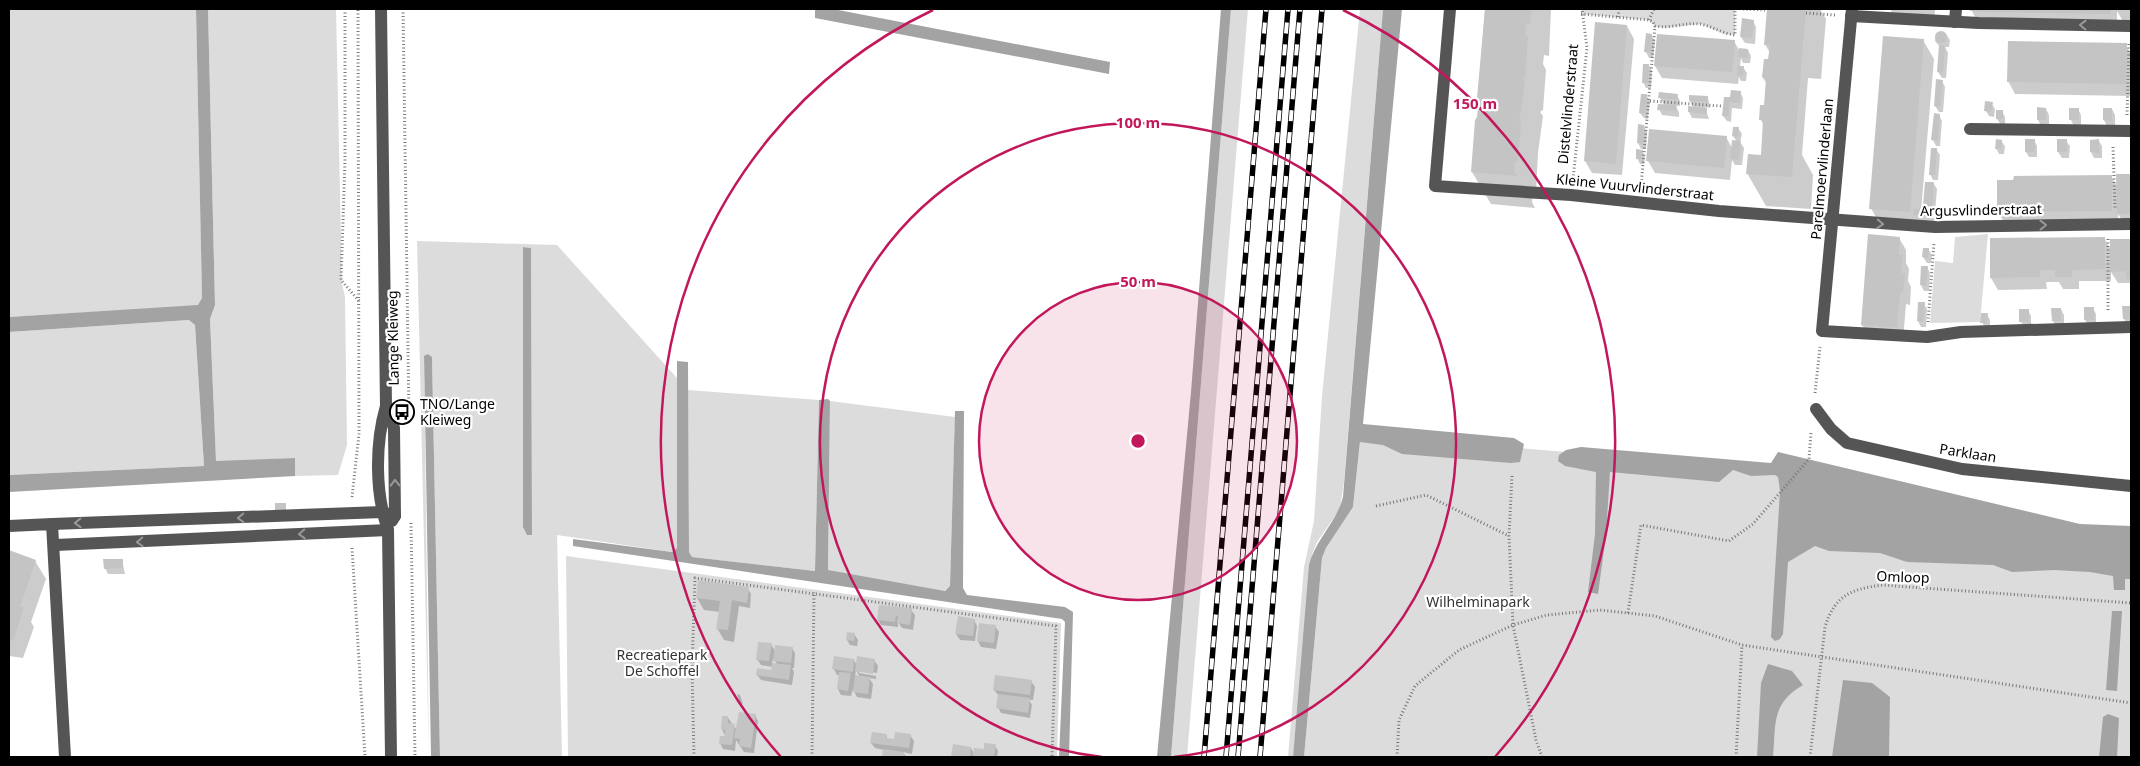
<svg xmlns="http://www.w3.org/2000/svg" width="2140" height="766" viewBox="0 0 2140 766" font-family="'Noto Sans',sans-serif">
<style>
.green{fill:#dcdcdc;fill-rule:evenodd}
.water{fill:#a3a3a3}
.shadow{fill:#0003;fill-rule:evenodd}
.building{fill:#c4c4c4}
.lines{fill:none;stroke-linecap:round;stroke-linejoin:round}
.path{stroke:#777;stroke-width:3;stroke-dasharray:1 2.5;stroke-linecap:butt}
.minor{stroke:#555;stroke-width:12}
.rail-casing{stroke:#000;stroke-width:5.5}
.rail{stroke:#fff;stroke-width:4;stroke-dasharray:11;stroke-linecap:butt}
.oneway{stroke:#999}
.ring{fill:none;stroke:#c2185b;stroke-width:2.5}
.labels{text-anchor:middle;stroke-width:4.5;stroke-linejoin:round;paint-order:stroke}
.street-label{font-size:14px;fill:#000;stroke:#fff}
.poi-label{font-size:14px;fill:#000;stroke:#fff;text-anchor:start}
.park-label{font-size:14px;fill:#333;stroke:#fff}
.centre{fill:#c2185b;stroke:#fff;stroke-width:2.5}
.ring-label{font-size:15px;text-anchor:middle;font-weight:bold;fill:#c2185b;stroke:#fff;stroke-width:4.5;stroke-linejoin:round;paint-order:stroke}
</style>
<rect width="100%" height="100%" fill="#fff"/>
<g class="green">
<polygon points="9,9 196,9 202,298 198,306 9,317"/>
<polygon points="208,9 336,9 342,284 345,297 347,445 338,475 295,476 295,458 216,462 210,319 215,305"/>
<polygon points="1231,9 1248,9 1187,757 1171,757"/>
<polygon points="1360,9 1383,9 1344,482 1340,509 1317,542 1312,554 1293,757 1288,757 1304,567 1314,521 1322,396"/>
<polygon points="1582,9 1735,9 1735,35 1724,34 1701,24 1664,28 1655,26 1649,20 1581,14"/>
<polygon points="1988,234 1980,322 1930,323 1935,261 1953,263 1955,237"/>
<path d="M417,241L557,245L677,378V548L672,552L557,535L562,757H440L432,357L428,354L424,357L429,757ZM523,247L531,248L532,535L523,526Z"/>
<polygon points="189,320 195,325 204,466 9,475 9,332"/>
<polygon points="688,390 819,400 815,571 692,557 689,552"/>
<polygon points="830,401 955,417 950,587 944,591 828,571"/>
<polygon points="1361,435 1786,470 2131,546 2131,757 1304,757 1322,558 1326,548 1353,507"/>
<polygon points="566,556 1061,623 1057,757 568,757"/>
</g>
<g class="water">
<polygon points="196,9 208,9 215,305 210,319 216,461 295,458 295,476 9,492 9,475 204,466 195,325 189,320 9,332 9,317 198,305 202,298"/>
<polygon points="815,9 833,9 1110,62 1109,74 815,18"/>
<polygon points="1221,9 1231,9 1171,757 1157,757 1191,392"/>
<path d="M1383,9H1402L1363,424L1514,438L1524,444L1520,462L1511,463L1402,454L1383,445L1360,442L1353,507L1326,548L1322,558L1304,757H1293L1309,565C1315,540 1337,522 1343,497Z"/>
<polygon points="523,247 531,248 532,535 527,535 523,527"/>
<polygon points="428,354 432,357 440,757 431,757 424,356"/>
<polygon points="677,361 688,362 689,552 692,557 815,571 819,400 828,399 830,401 828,570 945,591 950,586 955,411 964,411 963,588 967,595 1065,607 1073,612 1069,757 1059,757 1065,622 1062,619 573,546 573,539 672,552 677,548"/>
<polygon points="1581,447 1771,463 1778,452 2080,524 2131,526 2131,579 2125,579 2125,590 2114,590 2113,576 2090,572 2054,570 2012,572 1993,565 1907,562 1880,553 1829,551 1815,546 1788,562 1783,634 1780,639 1775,641 1771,637 1780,491 1778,477 1775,475 1751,476 1733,470 1719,482 1610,472 1606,535 1598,594 1588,592 1595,534 1596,472 1565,466 1558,461 1559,455 1566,450"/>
<polygon points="2112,611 2122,611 2117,691 2106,690"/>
<path d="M1768,664L1792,671L1803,685C1771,704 1776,723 1773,757H1757L1761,683Z"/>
<polygon points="1843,680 1872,683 1890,697 1889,757 1832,757"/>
<polygon points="2108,714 2119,718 2117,757 2099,757 2103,717"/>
</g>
<g class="shadow">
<polygon points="1485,9 1551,9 1549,56 1544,55 1543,64 1546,70 1543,110 1540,112 1543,116 1538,153 1536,193 1533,193 1532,202 1535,208 1491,204 1472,172 1480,101 1478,98"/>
<polygon points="1768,9 1820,9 1826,19 1821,79 1808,78 1802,155 1813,175 1811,209 1766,206 1747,173 1762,157 1764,125 1760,119 1765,107 1767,84 1763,78 1765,60 1770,60 1770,53 1765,44"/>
<polygon points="1890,9 1935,9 1934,26 1898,23"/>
<polygon points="1971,9 2131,9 2131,23 2124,23 2117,11 2117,25 1978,23"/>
<polygon points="1753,21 1756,27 1755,44 1745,43 1741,37"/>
<polygon points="1627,26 1634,39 1622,175 1592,173 1585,161"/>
<polygon points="1936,33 1946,34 1950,40 1949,47 1945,47 1948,53 1946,78 1942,78 1938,72 1940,47 1935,41"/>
<polygon points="1651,35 1655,41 1653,58 1649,58 1646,52"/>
<polygon points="1923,40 1934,59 1921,211 1928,211 1924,205 1934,184 1937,189 1935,212 1932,212 1935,222 1881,227 1871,208"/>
<polygon points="1734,41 1740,52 1748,50 1751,56 1750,63 1743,63 1741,58 1740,67 1743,67 1747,73 1746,81 1741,81 1739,77 1738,84 1662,78 1655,66"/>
<polygon points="2126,45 2131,54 2131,96 2015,94 2008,81"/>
<polygon points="1649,65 1652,71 1651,88 1646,88 1643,82"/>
<polygon points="1942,81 1945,87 1943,112 1939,112 1935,106"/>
<polygon points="1740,92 1743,98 1742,109 1732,108 1731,122 1727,121 1723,116 1732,97"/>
<polygon points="1660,94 1677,95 1680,101 1680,106 1675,105 1679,112 1679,117 1662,115 1659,109 1664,105 1660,98"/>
<polygon points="1646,95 1650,101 1648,119 1644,118 1640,113"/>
<polygon points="1708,98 1710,108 1705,107 1709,119 1692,118 1689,112 1694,108 1690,101"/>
<polygon points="1992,104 1995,109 1994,117 1989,116 1986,111"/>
<polygon points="2046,109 2049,115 2049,126 2041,126 2038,120"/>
<polygon points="2078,109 2081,115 2081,126 2074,126 2071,120"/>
<polygon points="2112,109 2115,115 2115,126 2107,126 2104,120"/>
<polygon points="2002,111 2005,117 2005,125 2001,125 1997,119"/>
<polygon points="1939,115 1942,121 1940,146 1936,146 1933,140"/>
<polygon points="1644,126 1647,132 1646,149 1641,149 1638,143"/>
<polygon points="1738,128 1742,134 1740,142 1744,148 1742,165 1735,165 1732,160 1730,180 1655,173 1648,161 1726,137 1732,148 1737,142 1733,136"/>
<polygon points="2034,140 2037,146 2037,157 2029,157 2026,152"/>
<polygon points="2001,141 2005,146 2004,154 1999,154 1996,148"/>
<polygon points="2058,141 2066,141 2070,146 2069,158 2062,158 2058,152"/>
<polygon points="2099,141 2102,146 2102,158 2094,158 2091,152"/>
<polygon points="2130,141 2131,141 2131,155 2130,152"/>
<polygon points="1936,149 1940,155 1938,180 1933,180 1930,174"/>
<polygon points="1642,151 1645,156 1644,164 1640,164 1637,158"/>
<polygon points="2117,175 2131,175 2131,225 2125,225 2118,214 2118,223 2005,224 1998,212 1998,181 2111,176 2118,188"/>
<polygon points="1869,235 1899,238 1906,250 1906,263 1909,269 1908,281 1911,287 1910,305 1906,304 1903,340 1869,337 1862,325"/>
<polygon points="2104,238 2111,250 2111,241 2131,241 2131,285 2130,283 2118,283 2111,272 2111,281 2079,281 2079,289 2063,289 2059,282 2046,282 2047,289 1998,290 1991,278"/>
<polygon points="1928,249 1932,255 1931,263 1927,263 1923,257"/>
<polygon points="1927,267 1930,273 1929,291 1924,291 1921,285"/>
<polygon points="1924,304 1927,309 1926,327 1921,327 1918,321"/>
<polygon points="2131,307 2131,325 2127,325 2124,319 2124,308"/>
<polygon points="2093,308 2096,314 2096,325 2089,326 2085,320"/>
<polygon points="2061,309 2064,315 2064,326 2056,327 2053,321"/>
<polygon points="2028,310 2031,316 2031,327 2024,327 2021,322"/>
<polygon points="1987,314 1990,320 1990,328 1985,328 1982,322"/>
<polygon points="9,552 35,561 46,579 31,622 34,627 23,658 9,656"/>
<polygon points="122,560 125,574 108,574 105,568"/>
<polygon points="748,589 751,594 750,608 739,606 734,642 724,640 717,628 720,612 704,610 697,598"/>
<polygon points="911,610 915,615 913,630 902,628 898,622 898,627 881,625 878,620"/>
<polygon points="974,620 977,626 975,641 960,640 956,634"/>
<polygon points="995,626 999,632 996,649 981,647 978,641"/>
<polygon points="854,634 858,640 857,646 850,645 847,640"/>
<path d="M771,644L776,653L792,648L795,653L794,668H792L794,672L792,685L761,680L757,675L772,671L773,667L761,665L757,659ZM773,658L777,664H772Z"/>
<path d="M854,660L857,666L874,660L878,666L877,673L859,670V673L876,676V679L869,678L873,684L871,699L857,697L853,689L851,696L841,695L838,689L840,675H837L834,669ZM856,670L860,677L855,676Z"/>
<polygon points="1031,681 1035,687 1033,700 1029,700 1032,705 1030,718 1001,713 998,707 999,696 994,690"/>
<polygon points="737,694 740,695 743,704 740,703"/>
<polygon points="755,715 758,721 754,753 744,752 736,740 735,751 723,749 720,743 726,738 722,729 728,718 737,730"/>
<polygon points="886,735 888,740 895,741 910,735 914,741 912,754 903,752 906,757 877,757 883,757 884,750 875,748 871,743"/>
<polygon points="995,746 998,751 997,757 952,756 971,748 975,755"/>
</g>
<g class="building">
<polygon points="1485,9 1531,9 1530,24 1526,23 1525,36 1528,36 1525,78 1523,79 1525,83 1519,122 1521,122 1518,161 1515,161 1514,173 1517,173 1517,176 1471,172 1475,120 1477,117 1479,98 1477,98"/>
<polygon points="1767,9 1806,9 1792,177 1746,174 1748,154 1761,155 1763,120 1759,120 1760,105 1764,105 1766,79 1762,77 1764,59 1768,59 1770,45 1764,45"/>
<polygon points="1970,9 2111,9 2111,14 1989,12 1970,11"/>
<polygon points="1742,18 1754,20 1752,38 1740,37"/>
<polygon points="1595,22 1627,25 1616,164 1584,161"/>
<circle cx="1941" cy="37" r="6"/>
<polygon points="1646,33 1652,34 1651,53 1644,52"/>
<polygon points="1657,34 1735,40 1732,72 1654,66"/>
<polygon points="1883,36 1924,39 1910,212 1869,209"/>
<polygon points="2008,41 2127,43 2126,84 2007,82"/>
<polygon points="1939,45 1945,46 1943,73 1937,72"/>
<polygon points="1739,48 1748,49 1748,58 1738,57"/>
<polygon points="1643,64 1649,64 1648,83 1642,83"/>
<polygon points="1738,66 1744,66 1743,76 1737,75"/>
<polygon points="1936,79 1943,80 1940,107 1934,106"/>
<polygon points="1731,90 1741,91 1740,103 1730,102 1728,116 1722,116 1724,97 1730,97"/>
<polygon points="1659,92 1678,94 1677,100 1658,98"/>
<polygon points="1641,94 1647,94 1645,114 1639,113"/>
<polygon points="1689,95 1708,96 1708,102 1689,101"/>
<polygon points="1985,101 1993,102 1991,112 1984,111"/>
<polygon points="1658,104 1677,105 1676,111 1657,110"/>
<polygon points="1688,106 1707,108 1707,114 1688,112"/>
<polygon points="2037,107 2046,108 2046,120 2037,120"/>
<rect x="2069" y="108" width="10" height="12"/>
<polygon points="2103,108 2112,108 2112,121 2103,120"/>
<rect x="1996" y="110" width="7" height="9"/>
<polygon points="1934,113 1940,114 1938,141 1931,140"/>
<polygon points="1638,124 1644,125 1643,144 1637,143"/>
<polygon points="1733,127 1739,127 1738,137 1732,136"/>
<polygon points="1649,129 1727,136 1724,168 1646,161"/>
<polygon points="1996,139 2002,140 2001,149 1995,149"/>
<rect x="2025" y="139" width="10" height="13"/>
<rect x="2057" y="139" width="10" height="13"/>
<polygon points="2099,139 2099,153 2090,152 2090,140"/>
<polygon points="1732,140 1741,141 1739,160 1730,159"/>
<polygon points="1931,148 1937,148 1935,175 1929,175"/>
<polygon points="1636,149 1643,150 1642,159 1636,159"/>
<polygon points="2116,174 2131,174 2131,214 2117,214"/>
<polygon points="2112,175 2112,211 1997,212 1997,180 2013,180 2014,176"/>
<polygon points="1925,182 1934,182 1932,207 1923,206"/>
<polygon points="1914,209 1933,210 1932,217 1913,215"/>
<polygon points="1868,234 1900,237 1899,255 1903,255 1901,273 1905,273 1903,293 1900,293 1897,328 1861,325"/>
<polygon points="2105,237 2105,269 2072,270 2072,277 2055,277 2055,270 2040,270 2040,277 1990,278 1990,238"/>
<polygon points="2110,239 2131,239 2131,279 2126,279 2126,271 2110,272"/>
<polygon points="1923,248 1929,248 1928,258 1922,257"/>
<polygon points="1921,266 1928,266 1926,286 1920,285"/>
<polygon points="1918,302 1925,302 1923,322 1917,321"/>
<polygon points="2122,306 2131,306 2131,319 2123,319"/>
<rect x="2084" y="307" width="10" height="13"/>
<polygon points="2051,308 2061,308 2061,321 2052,321"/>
<rect x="2019" y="309" width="10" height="13"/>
<polygon points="1981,313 1988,313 1987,323 1980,323"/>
<rect x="275" y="503" width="11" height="10"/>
<polygon points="9,550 36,560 20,607 24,607 13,641 9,640"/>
<polygon points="103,559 123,559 123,568 104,569"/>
<polygon points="698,580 749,587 747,603 732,600 728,630 716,629 720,601 696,598"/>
<polygon points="879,605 912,608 910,625 897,623 898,616 896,616 895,622 877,620"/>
<polygon points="958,616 975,619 973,636 955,634"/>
<polygon points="979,623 996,625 994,643 977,641"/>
<polygon points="847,632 855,633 854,641 846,640"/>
<polygon points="758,642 772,643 769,661 756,660"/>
<polygon points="775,645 793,647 791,663 773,661"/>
<polygon points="834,656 854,659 853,672 832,669"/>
<polygon points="857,656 875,659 873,674 855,671"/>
<polygon points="772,663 791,665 789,680 756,675 757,668 771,670"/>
<polygon points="839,672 851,673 848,691 837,689"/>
<polygon points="855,675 870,677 868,694 853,692"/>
<polygon points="995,675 1032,680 1030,695 993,690"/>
<polygon points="998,694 1030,698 1028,713 996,708"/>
<polygon points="739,712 756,714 751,748 739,746 740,739 734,738"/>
<polygon points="722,716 728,716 728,723 735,724 732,745 719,744 720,736 725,736 725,730 721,729"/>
<polygon points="872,732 887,734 886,738 894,739 895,732 911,734 909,748 870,743"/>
<polygon points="984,743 996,744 994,757 973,757 974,748 984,749"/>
<polygon points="953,744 971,747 970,757 951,757"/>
<polygon points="883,749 904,752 904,757 882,757"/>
</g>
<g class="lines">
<g class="path">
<polyline points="345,9 345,161 341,280 359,301"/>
<polyline points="403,9 409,417"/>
<polyline points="1743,9 1767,10"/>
<polyline points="1806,13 1835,15"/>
<path d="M1581,14L1649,20L1653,22L1655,26C1671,29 1685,22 1700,24C1712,26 1723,34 1735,35V9"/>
<polyline points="1618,17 1619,9"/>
<polyline points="1649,20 1654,9"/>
<polyline points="1650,101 1721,106"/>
<polyline points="2127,115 2129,42"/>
<polyline points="2113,147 2115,208"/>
<polyline points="1573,179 1587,48 1582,9"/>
<polyline points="1641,187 1655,26"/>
<polyline points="2108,239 2108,311"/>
<polyline points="1928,322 1934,243"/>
<polyline points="1815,393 1820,347"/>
<polyline points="1512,476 1509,536 1513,625 1536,740 1542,757"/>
<polyline points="352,497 359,434 358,9"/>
<polyline points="1376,506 1426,495 1509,536"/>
<polyline points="411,523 415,757"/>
<polyline points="352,548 365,757"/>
<polyline points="1628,613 1641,525 1729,541 1753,524 1809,459 1811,432"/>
<polyline points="694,757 692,669 695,578 1056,626 1052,757"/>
<polyline points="812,757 814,592"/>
<polyline points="1397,757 1399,720 1415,686 1459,650 1513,625 1547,615 1600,610 1655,616 1742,645 2131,703"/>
<polyline points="1736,757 1742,645"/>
<path d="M1810,757L1825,627C1835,595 1851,589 1883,585L2131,603"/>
</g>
<g class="minor">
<path d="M381,9L386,406C375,444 375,493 388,530L391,757"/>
<polyline points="1450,9 1435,186 1571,195 1719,211 1935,227 2131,224"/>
<polyline points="1852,9 1822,331 1927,337 1961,332 2131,327"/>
<polyline points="1851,16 1979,23 2131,26"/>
<polyline points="1955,22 1956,9"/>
<polyline points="1970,129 2131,131"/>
<polyline points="386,406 394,428 395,516 392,521"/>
<polyline points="1816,409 1831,429 1847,443 1962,469 2131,486"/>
<polyline points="52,524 382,512 395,516"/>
<polyline points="9,526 52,524 65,757"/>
<polyline points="55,545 388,530"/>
</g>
<defs>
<g id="rail">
<polyline points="1204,757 1266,9"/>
<polyline points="1226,757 1288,9"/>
<polyline points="1238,757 1300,9"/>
<polyline points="1260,757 1322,9"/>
</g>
</defs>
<use href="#rail" class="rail-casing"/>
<use href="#rail" class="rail"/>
</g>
<defs><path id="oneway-chevron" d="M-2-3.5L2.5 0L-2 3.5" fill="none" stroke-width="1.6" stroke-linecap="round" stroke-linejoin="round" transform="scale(1.25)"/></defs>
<g class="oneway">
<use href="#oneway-chevron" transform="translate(2083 25) rotate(-179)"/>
<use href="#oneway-chevron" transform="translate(1880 224) rotate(4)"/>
<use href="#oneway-chevron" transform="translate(2043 225) rotate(-1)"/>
<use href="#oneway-chevron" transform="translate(395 483) rotate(-91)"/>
<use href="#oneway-chevron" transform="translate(241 518) rotate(178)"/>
<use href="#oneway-chevron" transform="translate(78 523) rotate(178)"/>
<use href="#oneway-chevron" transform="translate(302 534) rotate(177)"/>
<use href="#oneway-chevron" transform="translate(140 542) rotate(177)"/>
</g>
<circle cx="1138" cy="441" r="159" fill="#c2185b" fill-opacity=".12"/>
<g class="ring">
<circle cx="1138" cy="441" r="159"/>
<path d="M1102 757A318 318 0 1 1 1174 757"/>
<path d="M781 757A477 477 0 0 1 933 10M1343 10A477 477 0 0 1 1495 757"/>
</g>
<defs>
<symbol id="bus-ring" viewBox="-11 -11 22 22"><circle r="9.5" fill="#fff" stroke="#000" stroke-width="1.5"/><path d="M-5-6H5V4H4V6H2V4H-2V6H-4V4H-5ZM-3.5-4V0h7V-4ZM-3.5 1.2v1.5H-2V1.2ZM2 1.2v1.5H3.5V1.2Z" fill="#000"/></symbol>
</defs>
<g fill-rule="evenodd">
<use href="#bus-ring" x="388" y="398" width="28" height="28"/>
</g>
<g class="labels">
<g class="street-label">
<text transform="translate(1568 104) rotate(-85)" y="5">Distelvlinderstraat</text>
<text transform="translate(1822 169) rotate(-85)" y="5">Parelmoervlinderlaan</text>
<text transform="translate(1635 187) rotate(6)" y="5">Kleine Vuurvlinderstraat</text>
<text transform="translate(1981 210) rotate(-1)" y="5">Argusvlinderstraat</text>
<text transform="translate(393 338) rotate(-91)" y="5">Lange Kleiweg</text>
<text transform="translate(1968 453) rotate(9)" y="5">Parklaan</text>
<text transform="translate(1903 577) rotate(2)" y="5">Omloop</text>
</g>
<g class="poi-label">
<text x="420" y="409">TNO/Lange<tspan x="420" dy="16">Kleiweg</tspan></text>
</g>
<g class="park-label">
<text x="1478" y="607">Wilhelminapark</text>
<text x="662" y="660">Recreatiepark<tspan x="662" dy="16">De Schoffel</tspan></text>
</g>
</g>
<circle cx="1138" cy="441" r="8" class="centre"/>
<g class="ring-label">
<text x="1475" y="109">150 m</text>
<text x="1138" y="128">100 m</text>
<text x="1138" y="287">50 m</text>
</g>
<rect width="2140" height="766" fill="none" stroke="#000000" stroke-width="20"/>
</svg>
